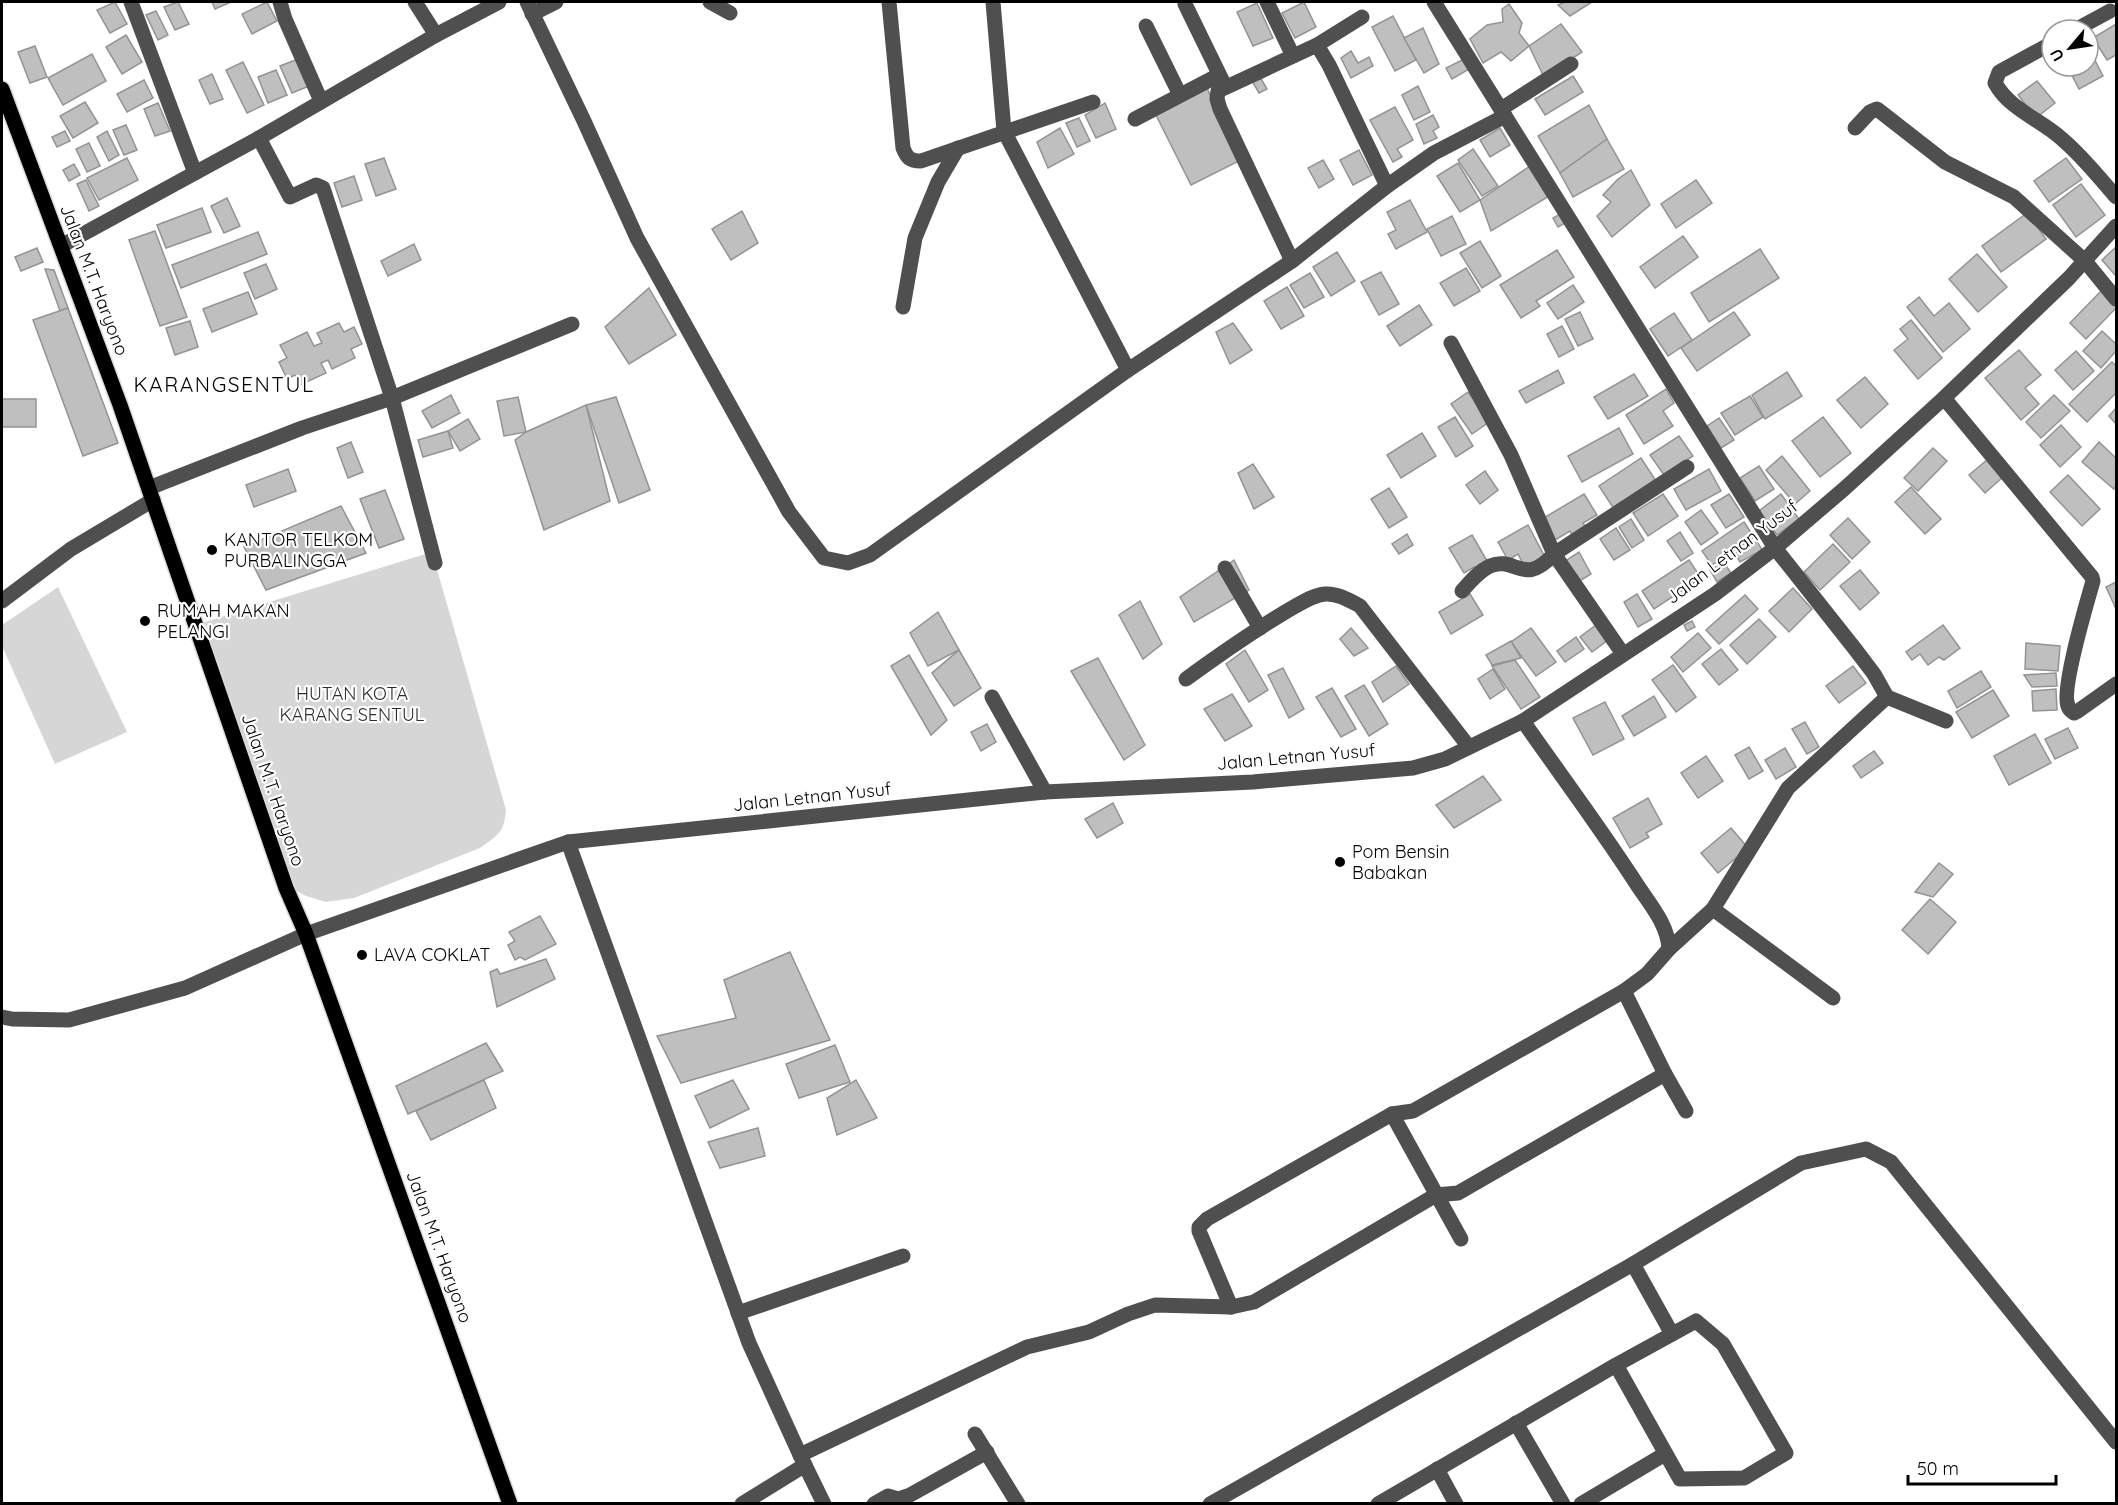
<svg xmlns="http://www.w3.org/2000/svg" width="2118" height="1505" viewBox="0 0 2118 1505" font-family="Quicksand,sans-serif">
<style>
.green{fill:#d6d6d6}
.building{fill:#bfbfbf;stroke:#939393;stroke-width:1.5}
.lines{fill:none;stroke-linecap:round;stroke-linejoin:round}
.major-casing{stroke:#dbdbdb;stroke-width:18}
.minor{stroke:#4f4f4f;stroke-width:15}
.major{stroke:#000;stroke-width:15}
.poi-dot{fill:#000;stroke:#fff;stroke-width:2}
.labels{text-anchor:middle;stroke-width:4.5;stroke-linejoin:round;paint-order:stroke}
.street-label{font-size:18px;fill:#000;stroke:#fff}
.poi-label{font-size:18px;fill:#000;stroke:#fff;text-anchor:start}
.park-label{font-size:18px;fill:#2d2d2d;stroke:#fff}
.quarter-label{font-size:21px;letter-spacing:1.5px;fill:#000;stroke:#fff}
</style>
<rect width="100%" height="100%" fill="#fff"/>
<g class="green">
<path d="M432,552L506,810C504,833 498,835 480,848L354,898L326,902L306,896L289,887L198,624Z"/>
<polygon points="58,587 127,732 55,764 2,646 2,625"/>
</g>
<g class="building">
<polygon points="115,2 127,24 110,33 97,10"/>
<polygon points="178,2 189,24 175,30 164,7"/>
<polygon points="212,2 231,2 215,9"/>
<polygon points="267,2 277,21 252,34 242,14"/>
<polygon points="1304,2 1316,27 1295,38 1282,13"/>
<polygon points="1565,2 1592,2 1570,16 1558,5"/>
<polygon points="1257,3 1273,38 1253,46 1237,12"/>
<polygon points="1509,4 1522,23 1519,33 1529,46 1511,61 1501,52 1483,63 1470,39 1487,25 1503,22 1502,9"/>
<polygon points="156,11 168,35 158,40 146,15"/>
<polygon points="1393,16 1416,60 1395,71 1372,27"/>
<polygon points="1561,24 1582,52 1544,77 1529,46"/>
<polygon points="2116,24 2116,55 2107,60 2093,38"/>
<polygon points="1423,28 1439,64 1424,73 1404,38"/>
<polygon points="126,35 142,62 122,74 106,47"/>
<polygon points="35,46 47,77 30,83 18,52"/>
<polygon points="2088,47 2103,76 2079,89 2067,66 2088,66"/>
<polygon points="1351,51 1358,63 1369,57 1373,66 1351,78 1341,58"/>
<polygon points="92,54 106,81 63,105 48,78"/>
<polygon points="1466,58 1471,68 1452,79 1446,68"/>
<polygon points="298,59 309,86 292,93 280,66"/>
<polygon points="243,62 264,105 247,113 226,70"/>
<polygon points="276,70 287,95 268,103 258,77"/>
<polygon points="212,74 223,99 210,104 199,80"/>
<polygon points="1573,76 1583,92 1545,115 1535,99"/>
<polygon points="1260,77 1267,89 1259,93 1252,81"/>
<polygon points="144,80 153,98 127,112 117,94"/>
<polygon points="2037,81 2055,103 2036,118 2018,95"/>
<polygon points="1418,86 1430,112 1414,120 1402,95"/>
<polygon points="1207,88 1239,161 1191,185 1155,113"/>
<polygon points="85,102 98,123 73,138 60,116"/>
<polygon points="158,103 170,131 155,136 144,109"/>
<polygon points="1105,103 1116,129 1096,138 1085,115"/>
<polygon points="1589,105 1607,139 1560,173 1538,136"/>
<polygon points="1395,107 1413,140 1397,149 1402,157 1393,162 1370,120"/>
<polygon points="1433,115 1439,127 1433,131 1437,138 1424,144 1416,124"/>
<polygon points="1079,118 1090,141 1077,147 1066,123"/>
<polygon points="126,125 137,150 124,155 113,130"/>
<polygon points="1060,128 1074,154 1048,168 1037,142"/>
<polygon points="1500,128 1510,145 1490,157 1480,140"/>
<polygon points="65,131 70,141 57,147 52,137"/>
<polygon points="107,131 119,155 109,161 97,137"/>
<polygon points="1607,139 1624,169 1573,197 1560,173"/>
<polygon points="89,143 100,166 87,172 76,149"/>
<polygon points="1473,149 1498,186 1482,196 1458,160"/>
<polygon points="1359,150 1372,175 1353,185 1340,160"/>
<polygon points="127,158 138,180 99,200 87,178"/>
<polygon points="384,158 396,189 376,196 365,164"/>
<polygon points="2066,158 2082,179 2049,202 2034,181"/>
<polygon points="1323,160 1334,179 1319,188 1308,168"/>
<polygon points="1458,163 1480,200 1460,212 1437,176"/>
<polygon points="74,164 80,175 69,181 63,170"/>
<polygon points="1533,164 1551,195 1491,231 1480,200"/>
<polygon points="1631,170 1650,205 1612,237 1597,216 1611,202 1603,195 1618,179"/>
<polygon points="354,176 362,200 342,207 334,183"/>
<polygon points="86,180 99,206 89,211 77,184"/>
<polygon points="1696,180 1712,203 1676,228 1661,204"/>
<polygon points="2081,184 2105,215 2076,237 2053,205"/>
<polygon points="227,198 240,226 224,233 211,206"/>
<polygon points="1410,200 1427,232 1396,249 1388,234 1396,230 1387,212"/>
<polygon points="202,208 211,232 166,248 157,225"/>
<polygon points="742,211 758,243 731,260 712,229"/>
<polygon points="1562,213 1567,222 1558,227 1553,218"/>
<polygon points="2027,213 2046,239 2001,272 1982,246"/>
<polygon points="1452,216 1466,244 1441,256 1427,229"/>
<polygon points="155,231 187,317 160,326 129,240"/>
<polygon points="258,232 267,254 181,288 172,265"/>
<polygon points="1683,236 1698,257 1655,288 1640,267"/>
<polygon points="1480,241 1501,276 1482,288 1460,253"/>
<polygon points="414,244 421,260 388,276 381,261"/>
<polygon points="2116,247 2116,276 2102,260"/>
<polygon points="37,248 43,262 21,271 15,257"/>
<polygon points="1760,249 1779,278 1709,322 1691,293"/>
<polygon points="1557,250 1574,277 1536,301 1540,306 1521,318 1500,285"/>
<polygon points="1337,252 1355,281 1331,296 1313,267"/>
<polygon points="1977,254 2007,287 1978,312 1949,279"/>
<polygon points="266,264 277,289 255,299 244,273"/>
<polygon points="1466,268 1480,291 1454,306 1440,283"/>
<polygon points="45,269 54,270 68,308 60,311"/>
<polygon points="1381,272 1399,304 1379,315 1361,282"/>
<polygon points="1310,273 1324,297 1304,308 1290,285"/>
<polygon points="1573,285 1584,302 1558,319 1547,303"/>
<polygon points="1287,287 1304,316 1281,329 1264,301"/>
<polygon points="649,288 676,335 629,364 605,327"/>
<polygon points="2101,291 2116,305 2116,308 2086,339 2070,323"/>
<polygon points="248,292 257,314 212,332 203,309"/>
<polygon points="1919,297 1934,316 1949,303 1970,329 1943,352 1907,307"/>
<polygon points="1419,305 1432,325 1400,346 1387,326"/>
<polygon points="68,308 118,443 83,456 33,320"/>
<polygon points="1580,312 1593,339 1578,346 1565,319"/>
<polygon points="1734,312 1750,335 1697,371 1681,348"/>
<polygon points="1674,313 1692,340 1668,356 1650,329"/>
<polygon points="1911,320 1942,358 1918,379 1894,350 1908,339 1900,329"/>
<polygon points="190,321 198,347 175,355 166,328"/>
<polygon points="339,323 344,332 354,327 362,344 351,349 355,358 332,369 328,360 321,363 326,373 300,385 295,375 287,379 279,362 287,358 280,345 307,332 314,346 322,343 317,333"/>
<polygon points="1233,323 1252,350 1230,364 1216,332"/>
<polygon points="1562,326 1574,349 1559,357 1547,334"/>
<polygon points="2102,331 2116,344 2116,351 2101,368 2083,351"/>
<polygon points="2019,350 2041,375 2025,388 2039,404 2021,420 1985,378"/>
<polygon points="2076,351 2094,371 2073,390 2055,370"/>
<polygon points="2112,362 2116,366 2116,393 2087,422 2069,404"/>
<polygon points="1558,370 1564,383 1526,403 1519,391"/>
<polygon points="1787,372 1802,396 1765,419 1752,395"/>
<polygon points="1634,374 1648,396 1608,419 1594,397"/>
<polygon points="1865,377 1888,404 1861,428 1837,400"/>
<polygon points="1666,389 1674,403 1663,411 1673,426 1644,444 1626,415"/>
<polygon points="1468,392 1489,422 1472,434 1451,404"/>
<polygon points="451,395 460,413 432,428 422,411"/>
<polygon points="2054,395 2070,411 2041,438 2026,422"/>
<polygon points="1750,396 1763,417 1735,435 1721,413"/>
<polygon points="518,397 526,432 504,436 497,401"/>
<polygon points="616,397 650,490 619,503 586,405"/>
<rect x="2" y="399" width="34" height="28"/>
<polygon points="586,405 610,501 544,530 515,440 526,432"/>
<polygon points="2116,408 2116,424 2109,416"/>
<polygon points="1455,417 1473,446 1456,457 1438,427"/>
<polygon points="1823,417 1851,453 1820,477 1792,441"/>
<polygon points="1719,418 1734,440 1721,448 1707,426"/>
<polygon points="468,419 480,439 460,451 448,431"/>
<polygon points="2061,425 2081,447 2060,467 2040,445"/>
<polygon points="1619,428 1633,454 1582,482 1568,456"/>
<polygon points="448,431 453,448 423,457 418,440"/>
<polygon points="1422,433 1436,456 1401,478 1387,455"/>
<polygon points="1679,436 1693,456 1664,475 1650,455"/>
<polygon points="351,442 363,472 348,478 337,448"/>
<polygon points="2099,442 2116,458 2116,485 2114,489 2082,462"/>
<polygon points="1933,448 1947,461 1918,491 1904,478"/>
<polygon points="1782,456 1810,491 1795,504 1766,470"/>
<polygon points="1641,458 1656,481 1614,509 1599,486"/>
<polygon points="1988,459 2003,477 1985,493 1969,475"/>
<polygon points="1253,464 1274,497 1254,509 1238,473"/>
<polygon points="1759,466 1774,489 1755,501 1740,478"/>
<polygon points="288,469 296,491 254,507 246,485"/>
<polygon points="1709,469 1721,491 1686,510 1674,489"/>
<polygon points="1485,471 1498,490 1480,504 1466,485"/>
<polygon points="2068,475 2100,509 2082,526 2050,492"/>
<polygon points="1911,487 1941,519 1925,534 1895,502"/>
<polygon points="1389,488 1407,517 1389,528 1371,499"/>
<polygon points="385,490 404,539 379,548 360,499"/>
<polygon points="1584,494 1597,515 1583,523 1587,529 1573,537 1570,531 1555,540 1542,519"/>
<polygon points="1663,494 1678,516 1648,536 1633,513"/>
<polygon points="1729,494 1744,517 1726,528 1711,505"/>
<polygon points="1781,494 1799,519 1777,535 1759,511"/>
<polygon points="341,506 366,553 266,590 244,547"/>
<polygon points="1701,510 1718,533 1701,545 1685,522"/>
<polygon points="1848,518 1870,542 1852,559 1830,535"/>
<polygon points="1631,519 1644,540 1632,548 1619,527"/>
<polygon points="1744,522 1754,537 1712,565 1702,551"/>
<polygon points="1528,525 1545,557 1525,568 1518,554 1508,560 1498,542"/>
<polygon points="1616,528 1630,550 1614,560 1600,539"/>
<polygon points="1680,532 1693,553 1681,561 1667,541"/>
<polygon points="1407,534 1413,545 1399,554 1392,544"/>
<polygon points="1472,535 1490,566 1478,573 1474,567 1464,573 1449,548"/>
<polygon points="1757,541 1762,550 1740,562 1735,553"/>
<polygon points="1833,544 1850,562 1820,590 1804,572"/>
<polygon points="1579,552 1591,574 1578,582 1565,561"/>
<polygon points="1234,560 1249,590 1194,622 1180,597"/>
<polygon points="1689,560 1701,578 1654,609 1642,591"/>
<polygon points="1724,563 1731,573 1717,582 1710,570"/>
<polygon points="1860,570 1879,593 1860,610 1840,586"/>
<polygon points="2116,582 2116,609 2106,587"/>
<polygon points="1793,588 1812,609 1789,632 1769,611"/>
<polygon points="1470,594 1483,615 1451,634 1439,612"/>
<polygon points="1637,594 1652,619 1638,627 1624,602"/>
<polygon points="1745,595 1758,609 1719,644 1706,630"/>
<polygon points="1140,601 1162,644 1143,659 1119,615"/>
<polygon points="938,612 959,650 928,666 910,633"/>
<polygon points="1759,619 1776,637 1747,664 1730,645"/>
<polygon points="1692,621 1695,627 1687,631 1684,625"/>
<polygon points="1596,625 1608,640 1592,652 1580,637"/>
<polygon points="1943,625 1960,648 1944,660 1939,657 1928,665 1920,654 1912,660 1906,652"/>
<polygon points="1351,628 1368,648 1354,656 1340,639"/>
<polygon points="1531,628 1556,662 1536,676 1511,642"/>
<polygon points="1698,633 1711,648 1683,672 1671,657"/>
<polygon points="1576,637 1584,649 1565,662 1557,651"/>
<polygon points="1511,641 1521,658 1492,665 1486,655"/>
<polygon points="2026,643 2060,646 2058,671 2025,669"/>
<polygon points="1721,649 1738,670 1719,685 1702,664"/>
<polygon points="959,650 981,688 954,706 932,673"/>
<polygon points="1245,650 1268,690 1249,702 1226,664"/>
<polygon points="909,655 947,720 931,735 891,666"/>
<polygon points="1098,658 1145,745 1124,760 1071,671"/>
<polygon points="1515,660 1540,697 1521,709 1492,666"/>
<polygon points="1673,665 1696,697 1676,712 1652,680"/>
<polygon points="1396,666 1409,684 1383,702 1372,682"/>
<polygon points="1853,666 1866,683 1839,703 1826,686"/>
<polygon points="1283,668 1304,709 1289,718 1268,675"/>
<polygon points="1493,669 1505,689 1490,699 1478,679"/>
<polygon points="1981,671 1991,687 1957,708 1948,691"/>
<polygon points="2056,673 2057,686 2032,687 2024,675"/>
<polygon points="1364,685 1388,724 1369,736 1345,696"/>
<polygon points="1332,688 1356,729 1341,737 1316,697"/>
<polygon points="2056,689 2057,710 2033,711 2032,691"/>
<polygon points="1993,690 2009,716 1972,738 1956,712"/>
<polygon points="1232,694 1252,726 1225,741 1204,709"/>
<polygon points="1654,696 1666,717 1634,736 1622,716"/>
<polygon points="1605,702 1624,739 1593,755 1573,718"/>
<polygon points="1805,722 1819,747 1807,754 1792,729"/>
<polygon points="987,724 996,742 981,751 971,732"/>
<polygon points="2068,728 2078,748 2055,759 2045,739"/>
<polygon points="2035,734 2051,763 2009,785 1994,756"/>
<polygon points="1749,747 1763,771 1749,779 1735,755"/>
<polygon points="1785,748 1796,767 1776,779 1765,760"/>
<polygon points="1874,751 1883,763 1861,778 1853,766"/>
<polygon points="1706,756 1723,781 1698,798 1681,773"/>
<polygon points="1483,776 1501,800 1454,828 1436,805"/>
<polygon points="1648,798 1662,824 1646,833 1649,837 1630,848 1613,818"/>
<polygon points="1113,803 1123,823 1097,838 1085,819"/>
<polygon points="1731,828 1748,848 1718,873 1701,853"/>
<polygon points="1939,863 1953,874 1933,897 1915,892"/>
<polygon points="1930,899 1956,922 1928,954 1902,930"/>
<polygon points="540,916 556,944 525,960 520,957 515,960 508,945 515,941 509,932"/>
<polygon points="790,952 830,1040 681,1083 657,1036 736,1018 724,980"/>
<polygon points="546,959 555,979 497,1007 490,972 497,969 500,974"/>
<polygon points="486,1043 503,1071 408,1114 396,1086"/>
<polygon points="835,1045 850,1082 799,1098 786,1064"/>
<polygon points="484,1080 496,1108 431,1140 416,1111"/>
<polygon points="733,1080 749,1109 710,1128 695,1096"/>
<polygon points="856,1080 877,1118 837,1135 827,1098"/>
<polygon points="758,1128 765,1156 720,1168 708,1142"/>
</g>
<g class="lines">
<defs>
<polyline id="major" points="2,89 120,405 286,888 306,934 510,1504"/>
</defs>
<use href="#major" class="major-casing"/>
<g class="minor">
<polyline points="131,2 195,173"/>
<polyline points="280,2 285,19 321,101"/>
<polyline points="415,2 436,35"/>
<polyline points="527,2 584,121 637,238 789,512 824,558 848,563 870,555 1128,370 1292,261 1387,186 1434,153 1505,116 1775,548 1855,649 1874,674 1887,697"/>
<polyline points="710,2 730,13"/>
<path d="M889,2L903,148C907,158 910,161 921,161L1093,102"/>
<polyline points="993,2 1004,131 1128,370"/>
<polyline points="1267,2 1293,56"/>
<polyline points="1434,2 1505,116"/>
<polyline points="1185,4 1223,82"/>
<polyline points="532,14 556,2"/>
<polyline points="1146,26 1180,95"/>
<polyline points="2075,30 2110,11"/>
<path d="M2052,43L1999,72L1995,83C2010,110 2040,119 2062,139C2082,156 2099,177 2116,197"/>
<polyline points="1317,45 1362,17"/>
<polyline points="1501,109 1571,64"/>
<polyline points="1135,119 1219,75"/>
<polyline points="1855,128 1870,112 1877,109 1945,162 2014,197 2085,261 2116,299"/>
<polyline points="259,138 290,197 316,185 323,188 392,398 435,563"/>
<polyline points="61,246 259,138 436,35 499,2"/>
<polyline points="1292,261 1220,109 1217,99 1218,91 1317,45 1329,65 1387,186"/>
<polyline points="903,307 915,238 938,182 958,148"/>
<polyline points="1451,343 1511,455 1554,554 1623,654"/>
<path d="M1944,398L2092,577L2093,581C2087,602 2061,690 2068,706C2069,710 2071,711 2074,713L2078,711L2116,684"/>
<polyline points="149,488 302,428 392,398 572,324"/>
<polyline points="1225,568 1260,628"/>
<path d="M1462,591C1470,582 1479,571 1490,566C1515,555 1523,588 1554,554L1687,467"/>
<polyline points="2,601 71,549 153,500"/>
<path d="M1186,679C1219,655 1252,632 1287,611C1298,605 1312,595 1325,594C1337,593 1349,600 1360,606L1469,747"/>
<polyline points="992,697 1045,792"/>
<polyline points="568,842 749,1343 800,1455 824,1504"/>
<polyline points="1713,909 1833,998"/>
<polyline points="1669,949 1713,909 1788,788 1887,697 1946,721"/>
<polyline points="2,1017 12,1019 69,1020 185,988 306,934 568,842 1045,792 1253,782 1413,768 1445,759 1523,721 1715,594 1775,548 1844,489 1944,398 2069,278 2116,226"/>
<polyline points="1665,1074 1686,1111"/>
<polyline points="1392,1114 1461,1239"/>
<polyline points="1633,1264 1672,1334"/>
<path d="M1231,1307L1199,1231V1227L1207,1219L1392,1114L1413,1111L1624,991L1647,974L1669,949C1668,923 1647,901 1634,880C1599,826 1560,774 1523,721"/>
<polyline points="738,1313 903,1256"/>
<polyline points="1516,1423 1563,1504"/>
<polyline points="975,1434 1018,1504"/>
<polyline points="800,1455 1027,1347 1089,1332 1128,1314 1155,1305 1231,1307 1254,1302 1436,1195 1458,1193 1665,1074 1624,991"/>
<polyline points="1437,1469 1456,1504"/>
<polyline points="742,1504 805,1465"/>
<polyline points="874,1504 888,1496 898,1499 910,1495 987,1452"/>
<polyline points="1210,1504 1633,1264 1801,1163 1866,1149 1891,1162 2116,1442"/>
<polyline points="1378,1504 1616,1365 1696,1321 1723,1344 1786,1453 1744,1478 1680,1479 1616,1365"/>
<polyline points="1581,1504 1665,1454"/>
</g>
<use href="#major" class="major"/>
</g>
<g class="poi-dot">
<circle cx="212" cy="550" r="6"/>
<circle cx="145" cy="621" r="6"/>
<circle cx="1340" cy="862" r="6"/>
<circle cx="362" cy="955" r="6"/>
</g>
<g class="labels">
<g class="street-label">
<text transform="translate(94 280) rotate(69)" y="6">Jalan M.T. Haryono</text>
<text transform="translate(1732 552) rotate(-37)" y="6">Jalan Letnan Yusuf</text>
<text transform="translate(1296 757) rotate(-5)" y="6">Jalan Letnan Yusuf</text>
<text transform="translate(273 790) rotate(71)" y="6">Jalan M.T. Haryono</text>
<text transform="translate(812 797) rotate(-6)" y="6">Jalan Letnan Yusuf</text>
<text transform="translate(439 1247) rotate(70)" y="6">Jalan M.T. Haryono</text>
</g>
<g class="poi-label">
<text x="224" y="546">KANTOR TELKOM<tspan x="224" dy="21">PURBALINGGA</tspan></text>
<text x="157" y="617">RUMAH MAKAN<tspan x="157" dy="21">PELANGI</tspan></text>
<text x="1352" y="858">Pom Bensin<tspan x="1352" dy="21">Babakan</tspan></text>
<text x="374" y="961">LAVA COKLAT</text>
</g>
<g class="park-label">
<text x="352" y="700">HUTAN KOTA<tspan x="352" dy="21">KARANG SENTUL</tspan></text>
</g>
<g class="quarter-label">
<text x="224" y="392">KARANGSENTUL</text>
</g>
</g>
<rect width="2118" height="1505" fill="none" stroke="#000000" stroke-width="6"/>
<g transform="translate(2070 48) rotate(241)"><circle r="28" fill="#ffffff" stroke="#999999" stroke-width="1.5"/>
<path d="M0-4.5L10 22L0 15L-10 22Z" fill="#000000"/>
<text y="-9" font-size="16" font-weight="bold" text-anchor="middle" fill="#000000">U</text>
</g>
<path d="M1908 1475v9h148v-9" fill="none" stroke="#000000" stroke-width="3"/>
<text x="1917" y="1475" font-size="18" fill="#000000" stroke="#ffffff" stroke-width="4.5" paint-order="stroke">50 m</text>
</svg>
